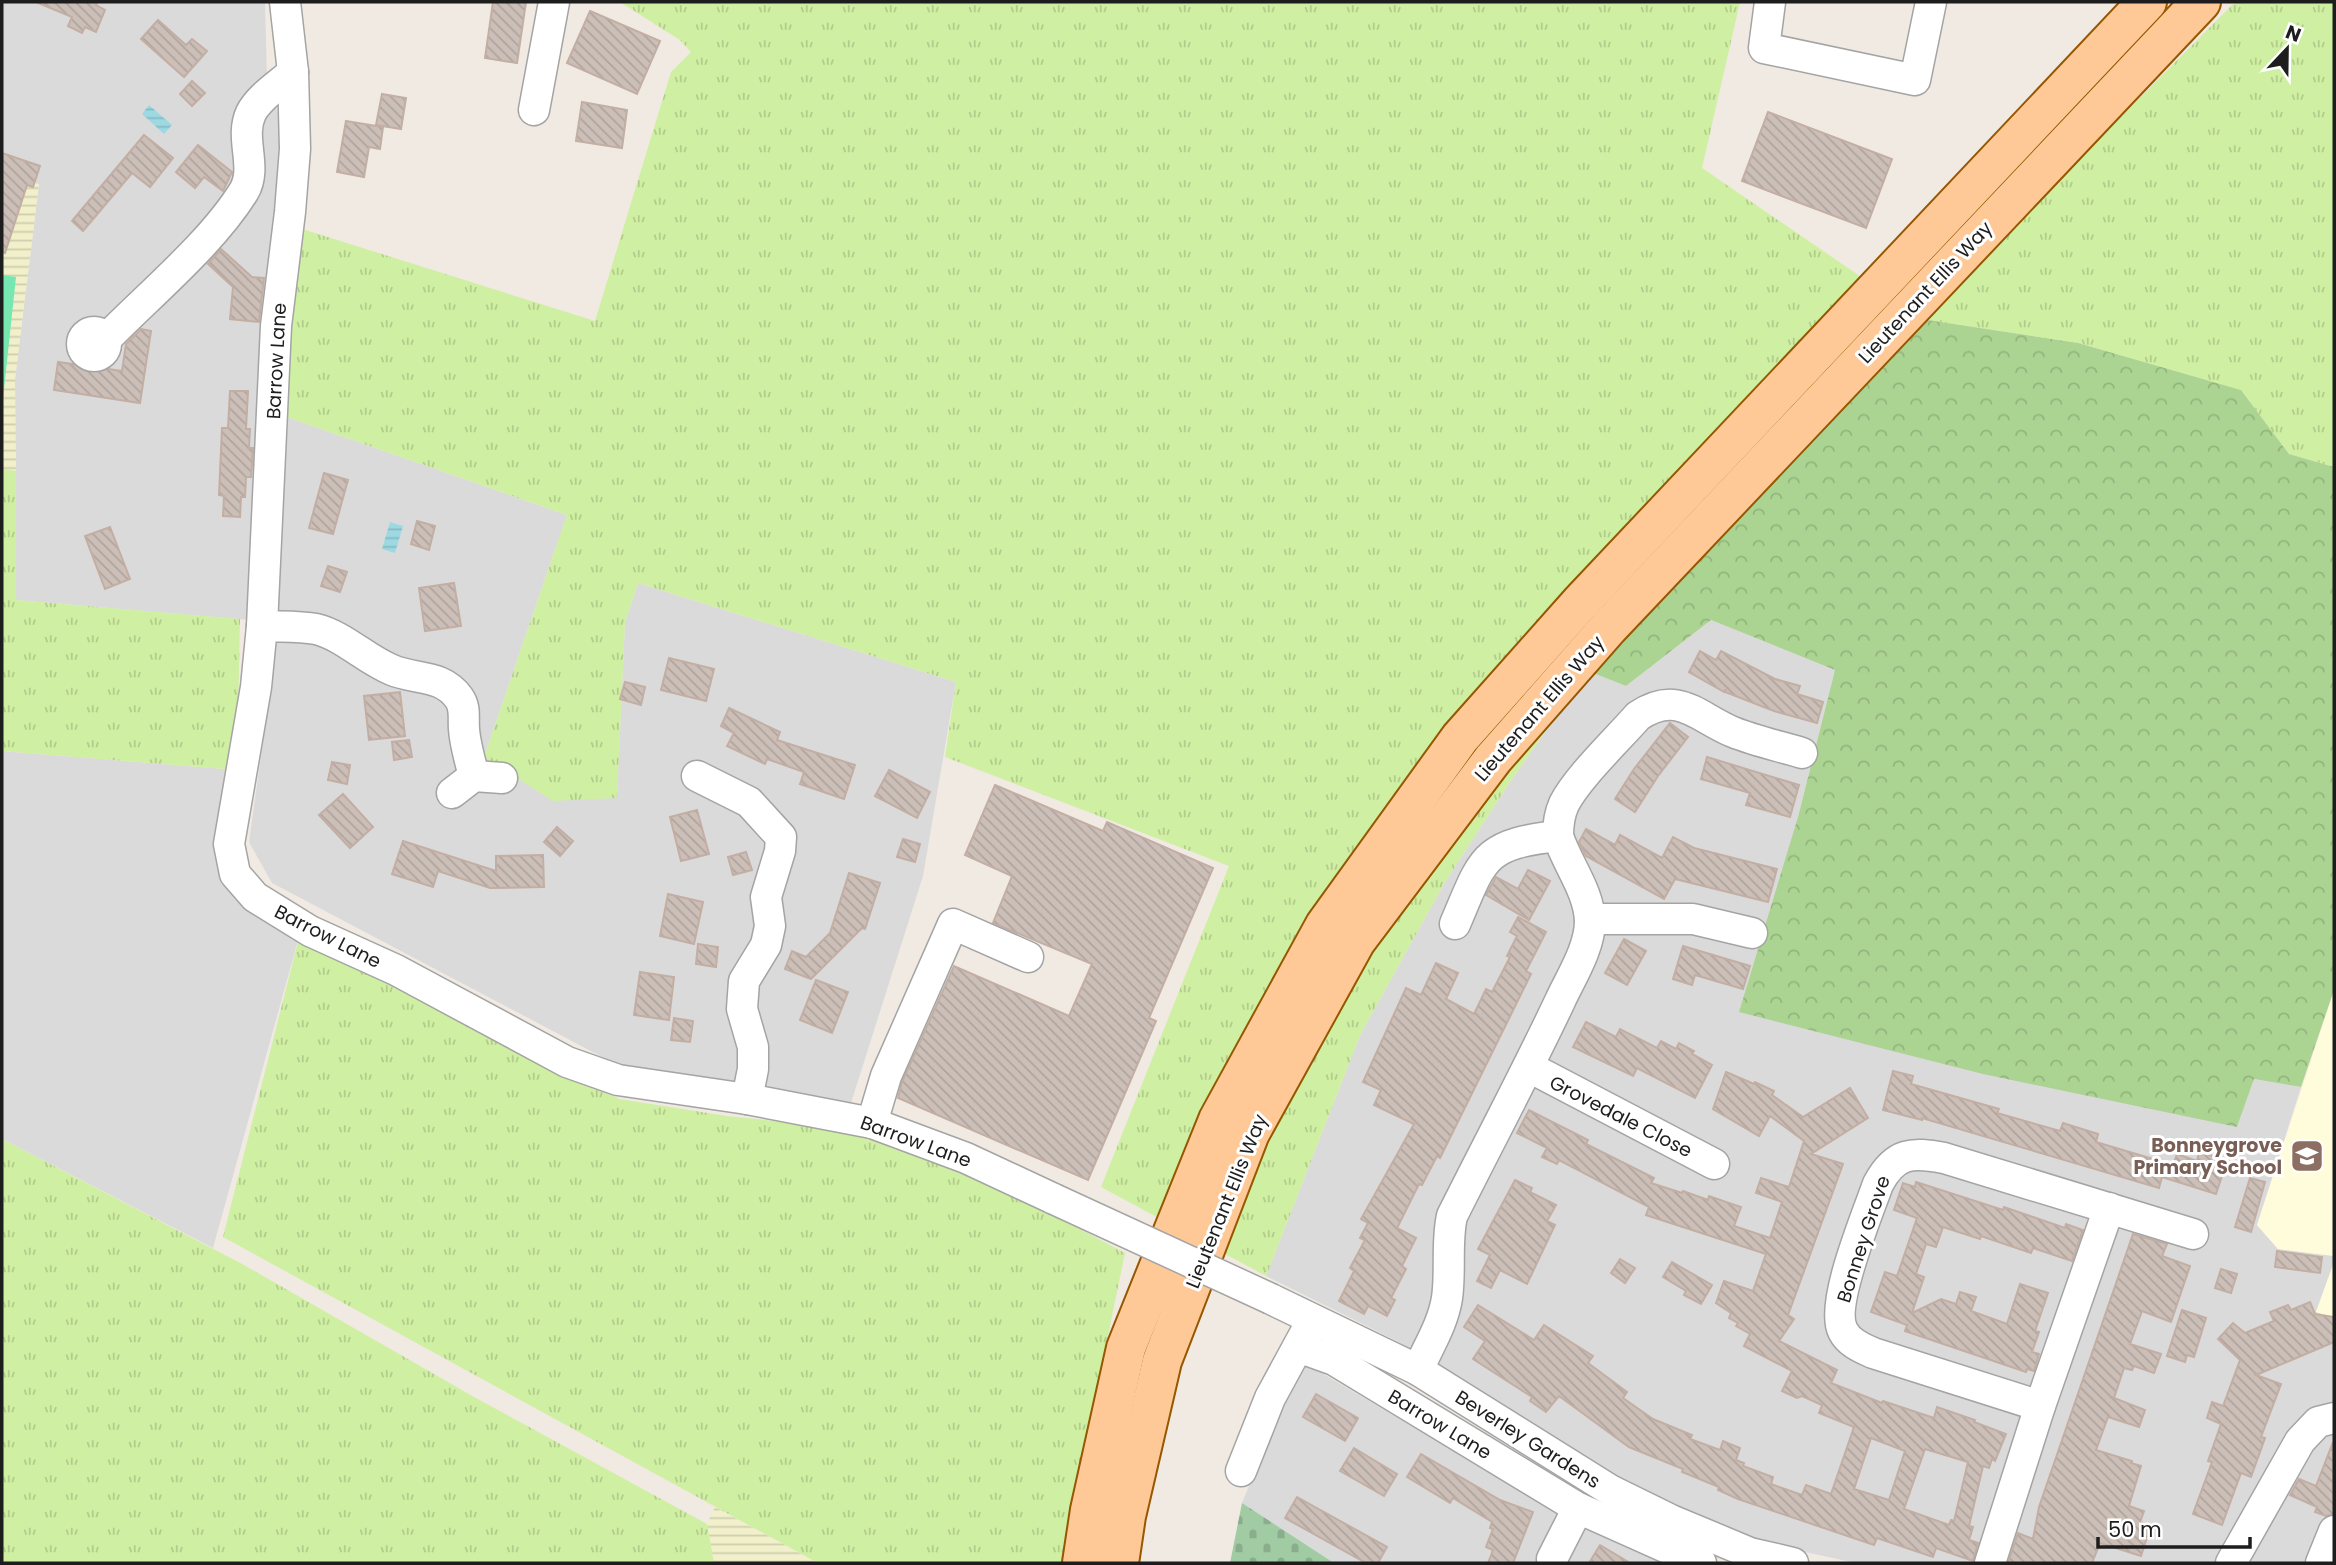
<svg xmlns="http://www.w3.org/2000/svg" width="2336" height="1565" viewBox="0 0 2336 1565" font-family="Poppins,sans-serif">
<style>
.residential{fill:#dbdada}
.education{fill:#fffcdb}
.farmland{fill:url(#farmland-rules)}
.grass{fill:url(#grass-tufts)}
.forest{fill:url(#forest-crowns)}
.cemetery{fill:url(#cemetery-stones)}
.pitch{fill:#77e7b2}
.water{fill:url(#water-rules)}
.building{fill:url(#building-back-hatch);stroke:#c3aea3;stroke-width:2;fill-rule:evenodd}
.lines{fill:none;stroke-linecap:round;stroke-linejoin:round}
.minor-casing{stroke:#a4a4a4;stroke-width:33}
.major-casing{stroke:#965700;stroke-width:42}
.minor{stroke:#fff;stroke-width:30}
.major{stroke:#ffc997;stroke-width:38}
.minor-bridge-casing{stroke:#a4a4a4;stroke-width:33;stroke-linecap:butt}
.minor-bridge{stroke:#fff;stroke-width:30}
.labels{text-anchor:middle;stroke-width:6;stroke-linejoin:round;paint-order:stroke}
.street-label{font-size:19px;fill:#1d1d1d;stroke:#fff}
.education-label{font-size:19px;font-weight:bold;fill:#785e54;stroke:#fff;text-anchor:end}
</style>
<defs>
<pattern id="farmland-rules" width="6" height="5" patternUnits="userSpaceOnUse" patternTransform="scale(1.75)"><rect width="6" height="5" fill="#f1f0cb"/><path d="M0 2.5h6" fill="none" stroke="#cecdae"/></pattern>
<pattern id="grass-tufts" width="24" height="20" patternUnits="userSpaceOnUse" patternTransform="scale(1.75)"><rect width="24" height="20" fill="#cfefa2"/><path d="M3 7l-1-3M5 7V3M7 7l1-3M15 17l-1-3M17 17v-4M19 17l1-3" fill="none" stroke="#b1cc8b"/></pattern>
<pattern id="forest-crowns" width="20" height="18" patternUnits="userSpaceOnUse" patternTransform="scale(1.75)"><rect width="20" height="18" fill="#abd392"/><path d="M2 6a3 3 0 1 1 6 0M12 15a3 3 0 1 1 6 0" fill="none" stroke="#93b57d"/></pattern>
<pattern id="cemetery-stones" width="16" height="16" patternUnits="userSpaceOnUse" patternTransform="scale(1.75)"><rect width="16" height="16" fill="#a1cba3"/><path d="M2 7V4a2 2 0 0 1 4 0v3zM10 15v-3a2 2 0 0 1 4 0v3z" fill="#8aae8c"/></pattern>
<pattern id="water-rules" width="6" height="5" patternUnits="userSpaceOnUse" patternTransform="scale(1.75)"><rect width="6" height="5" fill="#9dd9e2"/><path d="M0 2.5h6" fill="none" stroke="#87bac1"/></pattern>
<pattern id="building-back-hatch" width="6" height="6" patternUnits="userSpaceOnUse" patternTransform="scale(1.75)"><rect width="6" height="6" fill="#ccbfb8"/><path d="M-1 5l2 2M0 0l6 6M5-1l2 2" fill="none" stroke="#afa49e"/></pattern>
</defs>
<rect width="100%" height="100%" fill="#f0eae2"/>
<g class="residential">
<polygon points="2,2 265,2 267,78 280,120 275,225 260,361 250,620 16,600 15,379 39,184 2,178"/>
<polygon points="278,414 567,515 484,757 617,797 625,622 638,583 956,682 923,876 851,1103 623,1068 272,883 249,842 274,662"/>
<polygon points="1711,620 1835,670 1798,817 2237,1127 2254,1079 2301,1087 2257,1225 2278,1249 2334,1256 2334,1262 2316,1312 2334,1318 2334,1563 1856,1563 1805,1552 1754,1538 1609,1477 1459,1379 1395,1340 1266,1276 1361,1033 1445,882 1512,779 1588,671 1626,686"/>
<polygon points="2,751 237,770 221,872 302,926 213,1248 2,1139"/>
<polygon points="1300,1360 1551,1509 1670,1563 1334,1563 1242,1503"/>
</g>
<g class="education">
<polygon points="2334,990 2334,1256 2278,1249 2257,1225"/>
<polygon points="2334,1262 2334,1318 2316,1312"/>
</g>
<g class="farmland">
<polygon points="2,178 39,184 15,379 16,471 2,469"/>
<polygon points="715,1507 818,1563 714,1563 707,1524"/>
</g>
<g class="grass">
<polygon points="620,2 1740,2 1702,168 1921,318 2235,2 2334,2 2334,467 2289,454 2241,390 2078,343 1921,319 1588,671 1512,779 1445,882 1361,1033 1266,1276 1101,1187 1229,866 945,757 956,682 638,583 625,622 617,798 553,801 484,757 567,515 278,414 299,228 595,321 671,72 691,52 680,40"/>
<polygon points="2,469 16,471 16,600 240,619 237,770 2,751"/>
<polygon points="302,926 619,1099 727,1116 880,1132 1021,1198 1125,1253 1061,1563 818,1563 223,1237"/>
<polygon points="2,1139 244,1265 474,1397 707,1524 714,1563 2,1563"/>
</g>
<polygon class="forest" points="1921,319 2078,343 2241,390 2289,454 2334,467 2334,990 2301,1087 2254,1079 2237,1127 1983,1074 1739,1012 1798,817 1835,670 1711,620 1626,686 1588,671"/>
<polygon class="cemetery" points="1242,1503 1334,1563 1230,1563"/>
<polygon class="pitch" points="2,275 16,277 2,408"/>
<g class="water">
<polygon points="149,105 172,125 164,134 142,114"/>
<polygon points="390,522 403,526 395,553 382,549"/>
</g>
<g class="building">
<polygon points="36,2 97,2 96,5 105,10 96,32 85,27 82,33 68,26 72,17"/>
<polygon points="493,2 526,2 517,63 485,58"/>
<polygon points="590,11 660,41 637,94 567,63"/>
<polygon points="158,20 186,45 192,39 207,51 184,77 141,39"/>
<polygon points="192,81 205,93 192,106 180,94"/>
<polygon points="382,94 406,98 401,129 376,125"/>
<polygon points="582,102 627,110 622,148 576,141"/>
<polygon points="1768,112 1892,159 1866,228 1742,181"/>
<polygon points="346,121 383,127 380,149 369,147 364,177 337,172"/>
<polygon points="144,135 173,158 150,187 132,173 83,231 72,221"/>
<polygon points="198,145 232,172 223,191 204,177 195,188 176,172"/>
<polygon points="2,153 40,166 33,187 27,185 5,253 2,252"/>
<polygon points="221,249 252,277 264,278 259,322 230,319 233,287 208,264"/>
<polygon points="141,329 151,331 140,403 54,390 58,362 122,371 126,344"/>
<polygon points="230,391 248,391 246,429 250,429 249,448 253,448 251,477 246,477 245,497 241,497 240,517 223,516 224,496 219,495 222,428 228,428"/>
<polygon points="324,473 348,480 333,534 309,528"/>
<polygon points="417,521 435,526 429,550 411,544"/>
<polygon points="110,527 130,579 105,589 85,536"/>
<polygon points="328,566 347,572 340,592 321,586"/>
<polygon points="454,583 461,626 425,631 419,588"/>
<polygon points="1700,651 1716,660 1721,651 1775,679 1800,686 1797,694 1823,702 1817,723 1774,711 1725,692 1726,689 1724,692 1689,672"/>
<polygon points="669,658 714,669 706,701 661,690"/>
<polygon points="625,682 645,687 641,705 620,699"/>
<polygon points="400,692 405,736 369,740 364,696"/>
<polygon points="729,708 780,732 777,740 855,765 844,799 800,784 804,772 767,759 765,764 727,746 734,733 721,726"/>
<polygon points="1670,723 1688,737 1658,776 1635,812 1615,799 1634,769"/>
<polygon points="409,740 412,757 394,760 392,742"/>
<polygon points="1707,757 1799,785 1790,817 1746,805 1750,793 1701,779"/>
<polygon points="332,762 350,765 347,784 328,780"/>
<polygon points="889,770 930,792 917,818 875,796"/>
<polygon points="995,785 1103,831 1107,822 1213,868 1149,1018 1156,1021 1088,1180 898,1098 902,1082 954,966 1069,1016 1092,964 993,923 1012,876 965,855"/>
<polygon points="343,794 373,827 350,848 319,815"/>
<polygon points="697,810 709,854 681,861 670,817"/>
<polygon points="557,827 573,841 560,856 544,842"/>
<polygon points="1586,829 1615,845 1620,835 1662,858 1673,837 1694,848 1777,869 1768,902 1675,879 1664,899 1586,856 1579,842"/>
<polygon points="903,839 920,844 915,862 897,857"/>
<polygon points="403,841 496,871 496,856 543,855 544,887 490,888 438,871 433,887 392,874"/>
<polygon points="746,852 752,870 733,875 728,857"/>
<polygon points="1528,870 1550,881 1529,920 1486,895 1496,877 1518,889"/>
<polygon points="849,873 880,883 865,929 862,928 811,979 785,969 792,951 806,957 830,933"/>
<polygon points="668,894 703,902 694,944 660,936"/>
<polygon points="1518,917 1546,932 1526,971 1531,974 1440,1158 1437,1156 1422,1185 1419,1184 1397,1228 1416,1238 1402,1266 1406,1269 1391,1298 1395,1300 1387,1316 1368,1306 1364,1314 1339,1301 1354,1271 1350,1268 1365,1240 1360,1238 1368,1223 1361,1219 1414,1124 1374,1105 1381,1090 1363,1082 1406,988 1421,995 1436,963 1458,973 1446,999 1474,1014 1486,989 1492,992 1510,957 1507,956 1517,936 1510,932"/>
<polygon points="1624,939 1646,951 1627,985 1605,973"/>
<polygon points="698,944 718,947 716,967 696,964"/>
<polygon points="1683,946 1750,966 1743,989 1695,975 1692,985 1673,979"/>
<polygon points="640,972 674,977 669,1020 634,1015"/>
<polygon points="816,980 848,992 832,1033 800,1020"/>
<polygon points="674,1018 693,1021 690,1042 671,1040"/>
<polygon points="1586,1022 1616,1037 1620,1029 1657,1048 1661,1041 1676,1049 1679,1043 1694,1051 1692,1054 1712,1065 1695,1098 1637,1068 1633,1076 1573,1047"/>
<polygon points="1893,1071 1913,1076 1911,1084 1999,1109 1997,1113 2060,1131 2063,1123 2098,1134 2096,1142 2173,1165 2177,1154 2197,1161 2199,1152 2220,1158 2217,1168 2224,1170 2216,1194 2162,1177 2159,1188 1922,1118 1922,1120 1883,1110"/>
<path d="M1726,1072L1754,1084L1755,1082L1774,1091L1772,1095L1803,1117L1850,1088L1868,1118L1811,1154L1843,1164L1788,1315L1794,1319L1779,1341L1837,1370L1831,1383L1882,1403L1883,1401L1934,1418L1937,1407L1975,1420L1974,1422L2006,1434L1995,1461L1992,1459L1989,1468L1983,1466L1969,1526L1973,1527L1969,1540L1978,1543L1973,1561L1936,1548L1933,1557L1877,1538L1874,1545L1738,1499L1718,1490L1719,1487L1682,1472L1683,1469L1629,1447L1559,1396L1546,1412L1530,1401L1532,1397L1473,1359L1485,1341L1464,1327L1478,1305L1534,1340L1544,1325L1593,1356L1588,1363L1627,1392L1623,1398L1653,1419L1692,1435L1690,1439L1720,1450L1723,1441L1740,1448L1736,1460L1744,1463L1743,1466L1773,1477L1771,1484L1802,1495L1806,1485L1831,1494L1854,1427L1819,1413L1822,1405L1802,1396L1797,1398L1782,1391L1792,1371L1744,1346L1750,1334L1736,1326L1738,1323L1729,1318L1731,1313L1716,1303L1724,1281L1753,1291L1766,1254L1646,1215L1649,1207L1559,1160L1557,1164L1542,1157L1547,1148L1517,1133L1529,1110L1588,1140L1586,1144L1654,1178L1651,1183L1682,1193L1683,1191L1708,1200L1709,1196L1741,1207L1734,1226L1770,1238L1782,1202L1756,1193L1761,1178L1789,1187L1804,1141L1770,1116L1759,1136L1713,1109ZM1871,1438L1905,1451L1889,1500L1854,1489ZM1925,1449L1968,1462L1954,1521L1951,1520L1949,1525L1904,1509Z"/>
<polygon points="2250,1178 2265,1182 2251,1232 2235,1227"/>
<polygon points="1515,1180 1532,1188 1530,1192 1556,1205 1547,1221 1555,1225 1527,1284 1500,1270 1491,1288 1477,1281 1490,1255 1478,1249"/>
<polygon points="1916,1182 2003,1210 2004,1207 2065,1228 2066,1224 2083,1230 2072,1261 2033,1248 2031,1253 1981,1236 1980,1239 1943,1227 1936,1247 1926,1244 1916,1274 1924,1277 1912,1313 1941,1299 1956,1304 1960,1292 1976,1297 1971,1311 2007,1324 2020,1284 2048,1293 2035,1331 2039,1332 2032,1352 2039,1354 2034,1371 2027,1369 2026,1372 1905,1331 1907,1325 1871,1312 1885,1272 1897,1276 1917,1218 1894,1210 1903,1183 1915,1187"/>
<polygon points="2133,1234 2167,1244 2162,1256 2190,1266 2171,1322 2142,1311 2130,1344 2161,1354 2154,1373 2134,1366 2132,1370 2124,1368 2114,1398 2145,1410 2139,1427 2108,1417 2096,1450 2132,1461 2131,1463 2141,1466 2129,1506 2144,1511 2140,1522 2151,1525 2141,1556 2100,1543 2092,1563 2008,1563 2018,1533 2033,1539 2039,1507"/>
<polygon points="2277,1251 2322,1257 2320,1273 2275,1267"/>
<polygon points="1620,1259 1635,1268 1625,1283 1611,1273"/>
<polygon points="1672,1262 1712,1285 1701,1304 1684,1295 1686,1291 1663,1277"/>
<polygon points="2221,1269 2237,1274 2231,1293 2215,1288"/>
<polygon points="2310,1302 2315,1314 2334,1317 2334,1342 2256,1375 2281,1384 2261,1437 2265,1438 2251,1477 2241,1473 2222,1525 2193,1514 2212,1462 2208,1461 2221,1424 2207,1418 2212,1402 2223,1406 2240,1360 2218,1339 2233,1323 2245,1333 2274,1321 2270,1312 2288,1305 2291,1310"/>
<polygon points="2182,1310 2206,1318 2194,1357 2187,1355 2185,1362 2167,1356"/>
<polygon points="1316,1394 1358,1418 1345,1441 1303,1417"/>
<polygon points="2333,1442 2334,1514 2326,1516 2315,1512 2317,1507 2290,1495 2299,1479 2316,1486"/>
<polygon points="1354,1448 1397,1474 1384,1496 1340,1471"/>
<polygon points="1421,1454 1500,1500 1533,1512 1513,1563 1488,1563 1493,1550 1486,1547 1493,1529 1490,1528 1492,1522 1453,1498 1450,1503 1407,1477"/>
<polygon points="1297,1497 1387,1547 1378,1563 1366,1563 1285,1518"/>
<polygon points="1600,1545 1630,1563 1589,1563"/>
</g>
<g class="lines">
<defs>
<g id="minor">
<polyline points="285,2 293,72 295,149 290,212 276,326 262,626 256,687 229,844 235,874 255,897 310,931 396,970 567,1062 618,1080 747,1099 872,1123 966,1158 1054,1199"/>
<polyline points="1770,2 1764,48 1915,80 1931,2"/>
<polyline points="534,110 554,2"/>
<circle cx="94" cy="344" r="12"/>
<path d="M105,340C149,295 212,243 244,191C258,167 239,138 251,113C259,97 280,84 293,72"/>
<path d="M262,626C279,627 299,626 316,629C344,636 365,659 392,670C416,680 442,674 459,698C466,708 463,717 464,729C465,744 470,761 474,776"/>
<polyline points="697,776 749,802 781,837 780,851 766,897 770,926 766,945 744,981 742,1009 753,1047 753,1069 747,1099"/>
<polyline points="452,793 474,776 502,778"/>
<polyline points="1590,919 1693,919 1752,933"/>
<path d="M1455,924C1483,859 1482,844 1558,836"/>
<polyline points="1529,1067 1714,1164"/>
<polyline points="872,1123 886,1076 953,924 1028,957"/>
<polyline points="1271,1299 1418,1370 1610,1490 1671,1520 1750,1553 1793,1563"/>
<polyline points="1298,1347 1334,1360 1578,1508 1701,1563"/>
<path d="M1418,1370C1428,1347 1443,1324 1447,1298C1451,1271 1446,1242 1452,1216C1488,1144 1526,1073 1560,1001C1571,977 1590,948 1590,921C1589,891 1567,864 1558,836C1558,825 1559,815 1564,804C1577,778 1617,740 1638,716C1678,689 1697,717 1733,732C1755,741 1779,746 1802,753"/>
<path d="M2040,1406L1873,1353C1862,1348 1849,1343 1843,1331C1829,1305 1868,1213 1878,1184C1895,1152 1912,1152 1944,1158L2193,1234"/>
<polyline points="1241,1471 1270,1398 1308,1328"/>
<polyline points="1552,1559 1578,1508"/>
<polyline points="1990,1563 2040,1406 2109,1208"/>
<polyline points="2231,1563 2300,1441 2318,1422 2334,1418"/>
<polyline points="2321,1563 2334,1531"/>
</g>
<g id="major">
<polyline points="1082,1563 1090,1510 1126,1348 1218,1120 1325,925 1460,738 1580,603 2147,2"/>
<polyline points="1119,1563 1126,1516 1162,1361 1250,1133 1356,941 1493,759 1609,627 2201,2"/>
</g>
</defs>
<use href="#minor" class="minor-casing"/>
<use href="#major" class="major-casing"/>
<use href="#minor" class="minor"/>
<use href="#major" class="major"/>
<defs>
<polyline id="minor-bridge" points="1054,1199 1271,1299"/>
</defs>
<use href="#minor-bridge" class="minor-bridge-casing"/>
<use href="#minor-bridge" class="minor-bridge"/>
</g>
<defs>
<symbol id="school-square" viewBox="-11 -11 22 22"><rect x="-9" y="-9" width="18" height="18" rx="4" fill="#8d6e63" stroke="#fff"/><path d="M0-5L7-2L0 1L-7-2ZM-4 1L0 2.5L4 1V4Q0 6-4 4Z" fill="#fff"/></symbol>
</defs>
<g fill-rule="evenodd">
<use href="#school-square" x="2288" y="1137" width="38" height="38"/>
</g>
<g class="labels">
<g class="street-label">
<text transform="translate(1925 292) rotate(-47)" y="7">Lieutenant Ellis Way</text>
<text transform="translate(276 361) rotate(-87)" y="7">Barrow Lane</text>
<text transform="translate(1539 708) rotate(-49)" y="7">Lieutenant Ellis Way</text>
<text transform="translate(328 936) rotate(27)" y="7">Barrow Lane</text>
<text transform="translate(1621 1116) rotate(27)" y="7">Grovedale Close</text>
<text transform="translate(916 1141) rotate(20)" y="7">Barrow Lane</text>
<text transform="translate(1226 1201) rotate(-68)" y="7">Lieutenant Ellis Way</text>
<text transform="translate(1863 1239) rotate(-72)" y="7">Bonney Grove</text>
<text transform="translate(1440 1424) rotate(31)" y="7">Barrow Lane</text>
<text transform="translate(1528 1439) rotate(32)" y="7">Beverley Gardens</text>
</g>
<g class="education-label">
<text x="2282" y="1152">Bonneygrove<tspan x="2282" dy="22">Primary School</tspan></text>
</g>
</g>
<rect width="2336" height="1565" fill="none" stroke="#1d1d1d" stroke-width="7"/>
<g transform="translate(2287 49) rotate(22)" stroke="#ffffff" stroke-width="5" paint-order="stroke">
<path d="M0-5L12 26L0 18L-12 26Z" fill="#1d1d1d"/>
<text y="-10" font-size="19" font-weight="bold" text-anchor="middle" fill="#1d1d1d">N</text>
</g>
<path d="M2098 1537v10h152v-10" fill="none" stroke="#1d1d1d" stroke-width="3.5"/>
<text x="2108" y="1537" font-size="21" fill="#1d1d1d" stroke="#ffffff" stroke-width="5" paint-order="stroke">50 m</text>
</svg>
